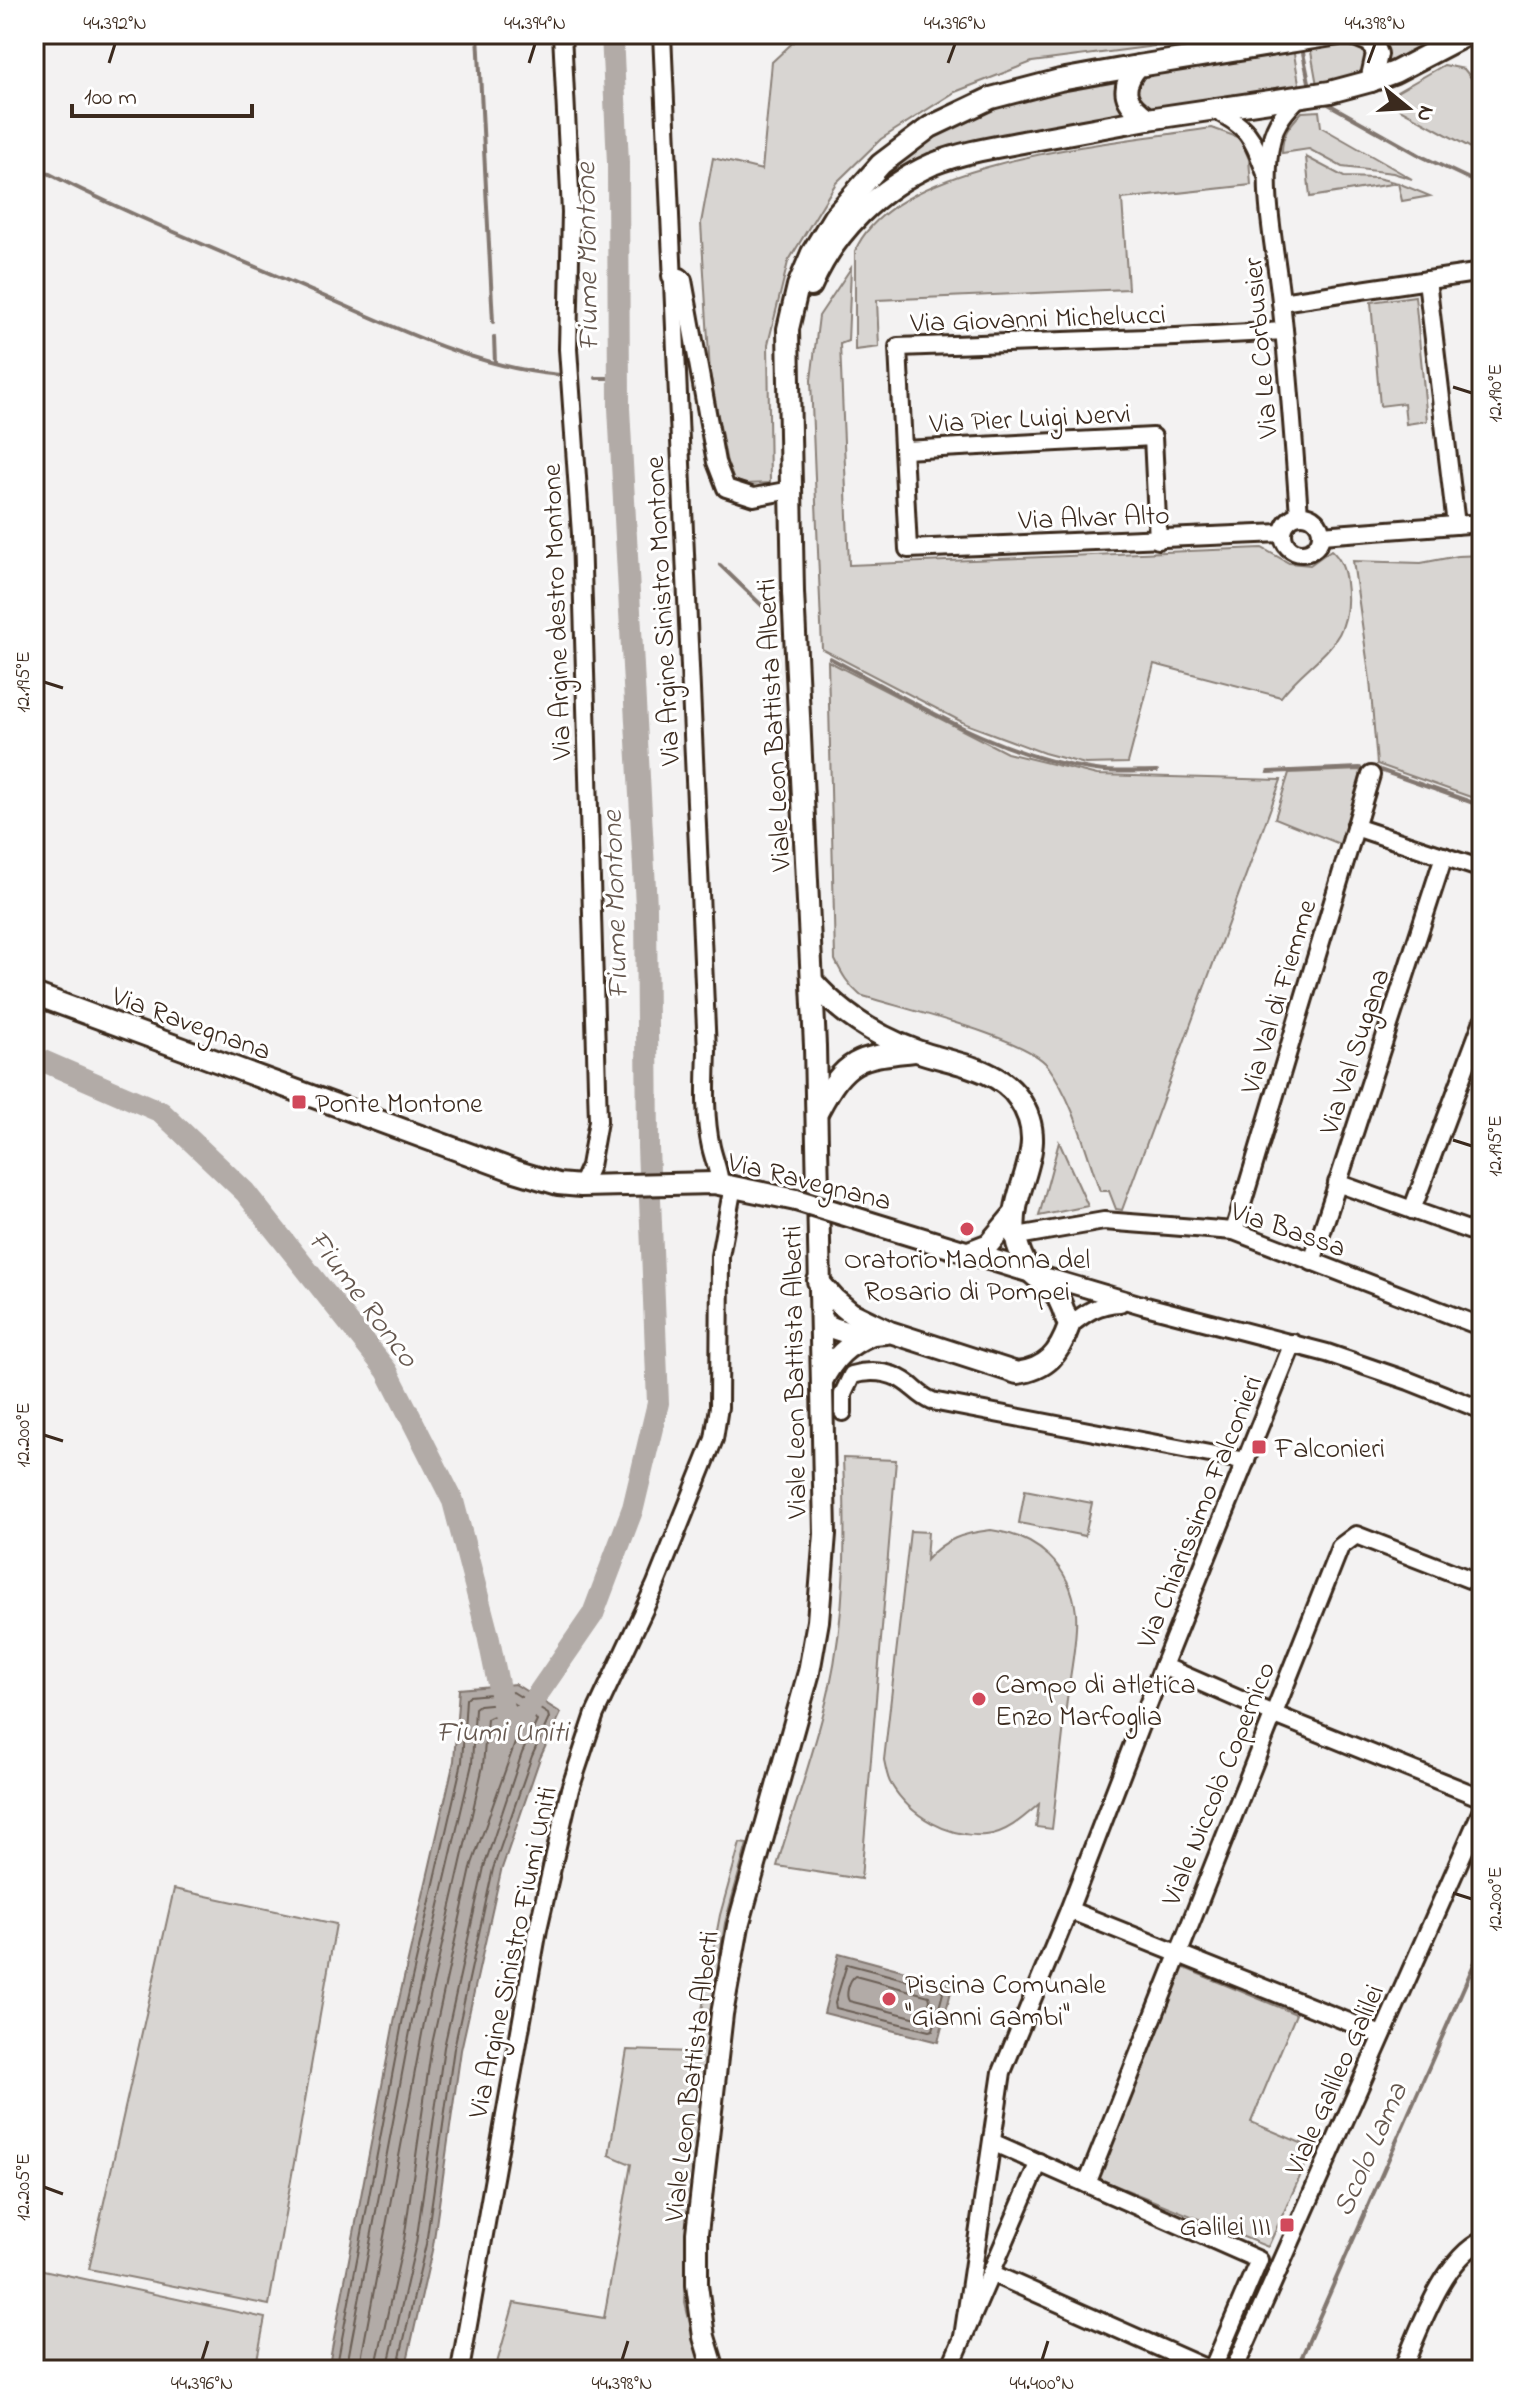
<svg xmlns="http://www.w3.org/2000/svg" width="1516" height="2404" viewBox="0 0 1516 2404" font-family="'Indie Flower',sans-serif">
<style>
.green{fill:#d8d5d2;stroke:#8a8078;stroke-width:2}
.water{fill:#b2aba7;stroke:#827770;stroke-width:2}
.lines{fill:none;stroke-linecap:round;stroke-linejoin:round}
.shore{stroke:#6b5e55;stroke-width:2}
.stream{stroke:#827770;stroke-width:4}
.river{stroke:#b2aba7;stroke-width:22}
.minor-casing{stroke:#3b2a1e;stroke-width:22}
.major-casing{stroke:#3b2a1e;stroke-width:26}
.minor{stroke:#fff;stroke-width:16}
.major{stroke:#fff;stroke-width:20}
.major-bridge-casing{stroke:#3b2a1e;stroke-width:26;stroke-linecap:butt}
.major-bridge{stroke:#fff;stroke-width:20}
.ticks{fill:none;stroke:#3b2a1e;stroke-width:3}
.poi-dot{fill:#d1495b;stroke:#fff;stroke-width:3}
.labels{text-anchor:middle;stroke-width:6;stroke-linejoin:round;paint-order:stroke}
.street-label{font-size:28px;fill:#3b2a1e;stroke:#fff}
.poi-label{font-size:28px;fill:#3b2a1e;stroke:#fff;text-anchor:start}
.water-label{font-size:30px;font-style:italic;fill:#65574e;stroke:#fff}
.neatline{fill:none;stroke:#3b2a1e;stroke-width:3}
.ticks-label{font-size:20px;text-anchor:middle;fill:#3b2a1e}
</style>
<rect width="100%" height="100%" fill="#f3f2f2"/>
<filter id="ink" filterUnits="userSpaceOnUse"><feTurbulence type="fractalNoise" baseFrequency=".0125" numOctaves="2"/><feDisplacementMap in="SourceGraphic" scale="16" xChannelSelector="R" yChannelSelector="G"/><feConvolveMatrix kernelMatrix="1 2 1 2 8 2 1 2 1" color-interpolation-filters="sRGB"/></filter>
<g filter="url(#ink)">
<g class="green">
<polygon points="802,34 1216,34 1209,39 1032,62 955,92 881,139 836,183 788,262 768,344 770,483 745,484 730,479 710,373 701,223 713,158 762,170 772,62"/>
<path d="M1385,34H1456L1383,73C1387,57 1383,49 1374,35Z"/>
<polygon points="1352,39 1370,54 1365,75 1317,85 1310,46"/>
<polygon points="1293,48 1300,89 1150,111 1137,103 1134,85 1147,72"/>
<polygon points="1444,65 1464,69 1473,80 1482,77 1482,154 1396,107 1392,101 1397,92"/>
<path d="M1125,74L1130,114L884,183L878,174C905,152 932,130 965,116C1015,95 1072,86 1125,74Z"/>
<path d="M1319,111L1321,127L1412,179L1393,173L1342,167L1309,149L1282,153C1282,134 1289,126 1302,112Z"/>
<path d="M1212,128L1240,138L1249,159L1251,185L1122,199L1128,289L877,300L879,347L855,350V251C894,158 1123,142 1212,128Z"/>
<polygon points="1306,157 1344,177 1377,178 1398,183 1430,196 1402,201 1398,183 1310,197"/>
<path d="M851,268L848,341L840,344L849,565L1262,548L1289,563L1310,565L1331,550C1340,558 1345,571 1346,583C1355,647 1313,655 1281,697L1154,664L1128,763L1085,764L1044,753L966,724L822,649L811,380L819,316Z"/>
<polygon points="1415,296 1427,421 1406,424 1404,403 1380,406 1371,302"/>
<polygon points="1482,555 1482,801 1377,764 1370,680 1353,561 1421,563 1458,556"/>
<path d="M828,661L1007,753L1097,775L1281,780L1122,1210L1116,1209L1109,1191H1100C1085,1149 1074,1102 1048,1066C1026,1037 900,1008 860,995C848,985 842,974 835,960Z"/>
<polygon points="1361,770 1357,796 1342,845 1275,818 1289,773"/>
<polygon points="1059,1142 1088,1206 1039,1216"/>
<path d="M843,1458L896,1460L861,1879L777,1866C794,1807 816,1749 829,1690C846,1613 846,1536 843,1458Z"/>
<polygon points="1025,1490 1092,1503 1085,1536 1019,1523"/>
<path d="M991,1530C1037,1536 1071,1566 1076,1613C1078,1638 1070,1674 1067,1699C1062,1742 1057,1786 1052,1829L1036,1827L1039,1804C1024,1817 1007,1833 986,1835C948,1838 910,1816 891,1784C887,1778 886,1768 884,1760L910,1531L928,1532L926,1560C944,1539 964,1533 991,1530Z"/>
<polygon points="740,1843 747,1844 725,1923 710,2018 689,2215 685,2303 701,2370 495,2370 514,2303 604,2318 631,2164 609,2155 627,2050 694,2052 720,1915"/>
<polygon points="174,1889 336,1924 269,2305 89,2269"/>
<polygon points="1182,1967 1296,2014 1251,2122 1313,2148 1268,2247 1097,2178"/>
<polygon points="34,2268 265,2318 255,2370 34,2370"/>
</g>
<g class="water">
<polygon points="515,1684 561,1713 540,1758 501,1871 461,2050 433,2246 405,2370 328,2370 395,2017 454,1761 459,1689"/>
<polygon points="839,1953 953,1984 938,2042 824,2013"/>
</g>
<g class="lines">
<g class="shore">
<polygon points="847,1964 941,1989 943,1993 933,2030 929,2031 836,2008 835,2003"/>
<path d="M855,1976L929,1996L930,2000L926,2017L921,2019L849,2001C845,1995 849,1980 855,1976Z"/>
<polyline points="336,2370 403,2018 462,1762 466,1699 469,1696 513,1692 548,1714 549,1718 532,1756 493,1869 454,2048 426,2244 397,2370"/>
<polyline points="346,2370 412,2021 472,1764 475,1708 479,1705 511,1702 535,1718 537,1721 522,1753 484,1867 444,2047 416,2243 387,2370"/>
<path d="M359,2370L424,2023L483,1766L487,1719C498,1712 515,1714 521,1726L472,1864L432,2044L404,2240L375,2370"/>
</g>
<g class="stream">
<polyline points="478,34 493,322"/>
<polyline points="1302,48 1310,87"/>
<polyline points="1323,101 1423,157 1482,185"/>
<path d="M34,166C122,212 215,249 307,289C389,324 470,367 560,375"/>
<polyline points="494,337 495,363"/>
<polyline points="596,378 619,378"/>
<polyline points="720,565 778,621"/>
<path d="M830,658C915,703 999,757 1096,770C1116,773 1137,771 1157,771"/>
<polyline points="1377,769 1482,806"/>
<polyline points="1268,772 1360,768"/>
<polyline points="1296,2370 1482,1946"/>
</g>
<g class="river">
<polyline points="34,1057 161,1112 245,1192 387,1371 453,1501 488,1635 504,1713"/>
<polyline points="520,1720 593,1614 633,1508 658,1403 648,1147 646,906 619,408 618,163 612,34"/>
</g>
<defs>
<g id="minor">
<polyline points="562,34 571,212 568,349 581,534 598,1121 590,1166 581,1186"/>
<path d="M662,34L707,1051C706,1082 704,1116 711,1147C714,1160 719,1171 720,1184"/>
<polyline points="1218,54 1233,34"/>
<path d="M1213,109C1251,128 1252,138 1267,176"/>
<polyline points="671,276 680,277 683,280 716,462 726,488 754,497 791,490"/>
<polyline points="1427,280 1456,525"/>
<polyline points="1281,302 1482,272"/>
<polyline points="904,450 1153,437 1158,540"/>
<circle cx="1302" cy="534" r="19"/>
<path d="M1299,515C1294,444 1289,372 1281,301C1276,252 1261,189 1271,142C1275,122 1287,109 1300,96"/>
<polyline points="1283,533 908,549 898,347 1176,337 1284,331"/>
<polyline points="1321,535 1482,523"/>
<polyline points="1355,827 1482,869"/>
<polyline points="1337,1183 1482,1235"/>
<polyline points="1412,1210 1482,1023"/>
<polyline points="1234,1231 1371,775"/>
<polyline points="1023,1235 1104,1221 1234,1231 1482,1327"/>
<polyline points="1312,1262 1444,856"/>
<polyline points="1037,1274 1142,1305 1327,1353 1409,1381 1482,1410"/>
<path d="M1069,1326C1086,1312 1098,1304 1120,1303"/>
<path d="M843,1412V1394L852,1375C869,1370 889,1371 904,1381C915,1388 920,1396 932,1401L1246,1461"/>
<polyline points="1163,1666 1273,1714 1482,1798"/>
<polyline points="1069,1910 1381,2035"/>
<polyline points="992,2142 1259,2260 1212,2370"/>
<polyline points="1087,2184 1340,1547 1356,1535 1482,1584"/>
<polyline points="991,2273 1210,2370"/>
<polyline points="963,2337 1002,2072 1069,1910 1163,1666 1293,1343"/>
<polyline points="460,2370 538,1929 570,1789 595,1714 655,1586 714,1439 719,1407 720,1256 733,1186"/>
<polyline points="949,2370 1039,2162"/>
<polyline points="1234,2370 1482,1810"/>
<path d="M1402,2370C1419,2331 1443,2259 1482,2241"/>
</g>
<g id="major">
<path d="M1339,34L1138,66C1119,88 1124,103 1148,119L1330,92L1371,81L1377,54L1372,42L1353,34"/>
<polyline points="1371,81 1395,72 1468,34"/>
<path d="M811,286C834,232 879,188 933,164C963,152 997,147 1028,141C1068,134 1108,126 1148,119"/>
<path d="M812,981C841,1014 875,1036 917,1051C950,1063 998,1067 1019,1099C1053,1149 1009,1185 1015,1234C1017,1246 1023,1263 1032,1273C1037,1279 1045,1282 1051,1288C1061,1298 1064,1313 1069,1326C1059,1354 1047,1369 1017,1373L890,1332L851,1313L834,1299L818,1281"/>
<polyline points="34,994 515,1171 558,1184 581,1186 714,1183 796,1200"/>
<path d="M818,1111C846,1058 857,1057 915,1051"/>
<polyline points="842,1214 1031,1272"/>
<polyline points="966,1253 989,1244 1015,1213"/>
<path d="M821,1321C839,1335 863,1335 886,1333"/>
<path d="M822,1381C834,1357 847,1345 872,1334"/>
<polyline points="714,2370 704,2337 697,2285 697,2233 722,2014 738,1926 809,1672 818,1621 825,1534 815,1046 793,592 788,329 798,286 812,253 834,217 881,164 930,127 991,98 1060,80 1138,66"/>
</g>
</defs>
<use href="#minor" class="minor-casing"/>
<use href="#major" class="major-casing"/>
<use href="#minor" class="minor"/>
<use href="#major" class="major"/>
<defs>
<polyline id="major-bridge" points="796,1200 842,1214"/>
</defs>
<use href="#major-bridge" class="major-bridge-casing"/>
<use href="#major-bridge" class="major-bridge"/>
</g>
</g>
<path class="ticks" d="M109,63L115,44M529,63L535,44M948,63L955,44M1368,63L1375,44M1453,387L1472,393M44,682L63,688M1453,1140L1472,1146M44,1435L63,1441M1453,1893L1472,1899M44,2187L63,2194M202,2360L208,2341M622,2360L628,2341M1042,2360L1048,2341"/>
<g class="poi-dot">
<rect x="291" y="1094" width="16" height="16" rx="4"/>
<circle cx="967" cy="1229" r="8"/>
<rect x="1251" y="1439" width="16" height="16" rx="4"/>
<circle cx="979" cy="1699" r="8"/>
<circle cx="889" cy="1999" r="8"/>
<rect x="1279" y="2217" width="16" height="16" rx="4"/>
</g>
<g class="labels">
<g class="street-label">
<text transform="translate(1038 317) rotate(-2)" y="10">Via Giovanni Michelucci</text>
<text transform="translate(1259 348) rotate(-95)" y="10">Via Le Corbusier</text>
<text transform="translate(1030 417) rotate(-3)" y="10">Via Pier Luigi Nervi</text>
<text transform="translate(1094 516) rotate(-2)" y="10">Via Alvar Alto</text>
<text transform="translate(661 611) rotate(-93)" y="10">Via Argine Sinistro Montone</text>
<text transform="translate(555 612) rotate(-92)" y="10">Via Argine destro Montone</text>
<text transform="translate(772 725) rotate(-93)" y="10">Viale Leon Battista Alberti</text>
<text transform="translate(1277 996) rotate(-73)" y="10">Via Val di Fiemme</text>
<text transform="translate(192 1022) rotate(20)" y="10">Via Ravegnana</text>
<text transform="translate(1353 1051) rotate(-72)" y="10">Via Val Sugana</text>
<text transform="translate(810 1180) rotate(14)" y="10">Via Ravegnana</text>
<text transform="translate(1289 1228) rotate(19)" y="10">Via Bassa</text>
<text transform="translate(793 1372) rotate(-91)" y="10">Viale Leon Battista Alberti</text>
<text transform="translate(1198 1511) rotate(-68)" y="10">Via Chiarissimo Falconieri</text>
<text transform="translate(1217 1783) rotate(-68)" y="10">Viale Niccolò Copernico</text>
<text transform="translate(511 1952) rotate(-78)" y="10">Via Argine Sinistro Fiumi Uniti</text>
<text transform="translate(690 2076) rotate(-83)" y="10">Viale Leon Battista Alberti</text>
<text transform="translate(1333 2079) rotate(-66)" y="10">Viale Galileo Galilei</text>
</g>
<g class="poi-label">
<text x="315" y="1112">Ponte Montone</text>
<text x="967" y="1268" text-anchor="middle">Oratorio Madonna del<tspan x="967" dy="32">Rosario di Pompei</tspan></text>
<text x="1275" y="1457">Falconieri</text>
<text x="995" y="1693">Campo di atletica<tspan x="995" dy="32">Enzo Marfoglia</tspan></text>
<text x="905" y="1993">Piscina Comunale<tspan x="905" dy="32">"Gianni Gambi"</tspan></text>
<text x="1271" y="2235" text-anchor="end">Galilei III</text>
</g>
<g class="water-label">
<text transform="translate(586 257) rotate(-91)" y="10">Fiume Montone</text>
<text transform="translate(614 905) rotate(-92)" y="10">Fiume Montone</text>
<text transform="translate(364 1298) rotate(53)" y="10">Fiume Ronco</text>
<text x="502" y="1741">Fiumi Uniti</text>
<text transform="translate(1369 2149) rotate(-66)" y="10">Scolo Lama</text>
</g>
</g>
<rect width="1516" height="2404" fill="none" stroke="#fff" stroke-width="88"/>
<g transform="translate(1408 108) rotate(108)" stroke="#ffffff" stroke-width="6" paint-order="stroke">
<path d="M0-6L14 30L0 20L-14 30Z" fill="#3b2a1e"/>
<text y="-12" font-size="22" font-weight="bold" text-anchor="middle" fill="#3b2a1e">N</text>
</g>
<path d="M72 104v12h180v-12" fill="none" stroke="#3b2a1e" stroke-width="4"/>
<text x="84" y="104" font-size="24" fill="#3b2a1e" stroke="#ffffff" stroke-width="6" paint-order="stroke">100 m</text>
<rect x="44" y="44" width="1428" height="2316" class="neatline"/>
<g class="ticks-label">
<text x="115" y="29">44.392°N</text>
<text x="535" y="29">44.394°N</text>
<text x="955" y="29">44.396°N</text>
<text x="1375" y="29">44.398°N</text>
<text transform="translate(1494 393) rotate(-90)" y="7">12.190°E</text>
<text transform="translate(22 682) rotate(-90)" y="7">12.195°E</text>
<text transform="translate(1494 1146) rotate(-90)" y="7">12.195°E</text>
<text transform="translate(22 1435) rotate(-90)" y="7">12.200°E</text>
<text transform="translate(1494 1899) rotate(-90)" y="7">12.200°E</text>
<text transform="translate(22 2187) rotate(-90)" y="7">12.205°E</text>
<text x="202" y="2389">44.396°N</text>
<text x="622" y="2389">44.398°N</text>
<text x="1042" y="2389">44.400°N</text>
</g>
</svg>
